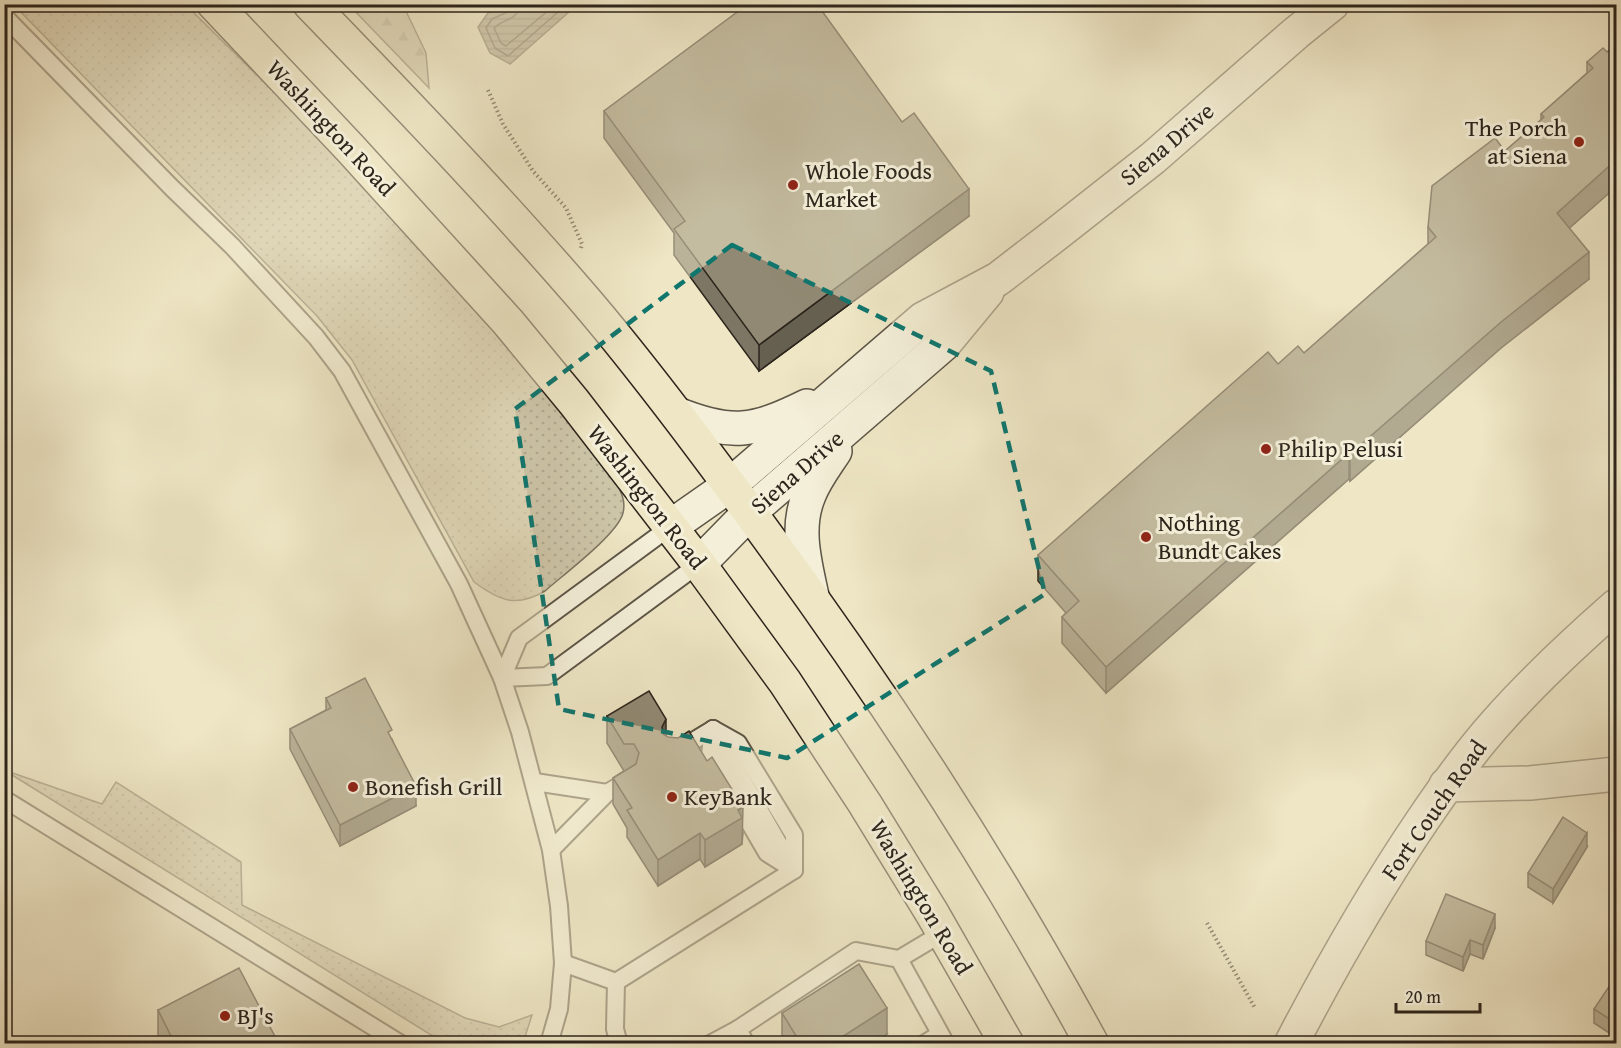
<svg xmlns="http://www.w3.org/2000/svg" width="1621" height="1048" viewBox="0 0 1621 1048" font-family="'Gentium Book Plus',serif">
<style>
.grass{fill:url(#grass-dots);stroke:#7d7562;stroke-width:1.5}
.forest{fill:url(#forest-firs);stroke:#7d7562;stroke-width:1.5}
.water{fill:url(#water-rules);stroke:#79715f;stroke-width:1.5}
.lines{fill:none;stroke-linecap:round;stroke-linejoin:round}
.shore{stroke:#6c6454;stroke-width:1.5}
.service-casing{stroke:#5d5546;stroke-width:20}
.minor-casing{stroke:#5d5546;stroke-width:36}
.tertiary-casing{stroke:#5d5546;stroke-width:36}
.primary-casing{stroke:#2d251c;stroke-width:36}
.path{stroke:#2d251c;stroke-width:4;stroke-dasharray:1.5 3;stroke-linecap:butt}
.service{stroke:#f4efd9;stroke-width:16}
.minor{stroke:#f4efd9;stroke-width:33}
.tertiary{stroke:#f4efd9;stroke-width:33}
.primary{stroke:#eee6c5;stroke-width:33}
.wall{fill:#7d7664;stroke:#2d251c;stroke-width:1.5}
.shaded-wall{fill:#666051;stroke:#2d251c;stroke-width:1.5}
.building{fill:#918974;stroke:#2d251c;stroke-width:1.5}
.marked{fill:none;stroke:#0f766e;stroke-width:4.5;stroke-dasharray:12 8;stroke-linejoin:round}
.poi-dot{fill:#8f2418;stroke:#f4efd9;stroke-width:2}
.labels{text-anchor:middle;stroke-width:6;stroke-linejoin:round;paint-order:stroke}
.street-label{font-size:24px;fill:#2d251c;stroke:#f4efd9}
.poi-label{font-size:24px;fill:#2d251c;stroke:#f4efd9;text-anchor:start}
</style>
<defs>
<pattern id="grass-dots" width="8" height="8" patternUnits="userSpaceOnUse" patternTransform="scale(1.5)"><rect width="8" height="8" fill="#cdc5a8"/><path d="M2 2h.1M6 6h.1" fill="none" stroke="#b0a990" stroke-width="1.8" stroke-linecap="round"/></pattern>
<pattern id="forest-firs" width="22" height="20" patternUnits="userSpaceOnUse" patternTransform="scale(1.5)"><rect width="22" height="20" fill="#cdc5a8"/><path d="M5 1l3.5 6h-7zM16 11l3.5 6h-7z" fill="#b0a990"/></pattern>
<pattern id="water-rules" width="6" height="5" patternUnits="userSpaceOnUse" patternTransform="scale(1.5)"><rect width="6" height="5" fill="#aca48c"/><path d="M0 2.5h6" fill="none" stroke="#8c8572"/></pattern>
</defs>
<rect width="100%" height="100%" fill="#eee6c5"/>
<filter id="stains"><feTurbulence type="fractalNoise" baseFrequency=".00333" numOctaves="4"/><feColorMatrix values="0 0 0 0 .2 0 0 0 0 .09 0 0 0 0 .02 0 0 0 .5 -.17"/></filter>
<radialGradient id="worn" r=".72"><stop offset=".6" stop-color="#630" stop-opacity="0"/><stop offset="1" stop-color="#630" stop-opacity=".3"/></radialGradient>
<g class="grass">
<path d="M14,5H186L285,103L445,273L541,384L616,482C621,492 626,501 623,513C618,534 563,575 545,591C516,608 500,601 474,582L352,360L317,316Z"/>
<polygon points="4,770 102,804 116,782 241,862 242,905 465,1018 499,1027 532,1015 523,1043 444,1043"/>
</g>
<polygon class="forest" points="349,5 403,5 426,53 429,88"/>
<polygon class="water" points="514,4 577,4 577,5 510,64 490,53 478,27 488,13"/>
<g class="lines">
<g class="shore">
<polyline points="512,4 510,11 492,19 486,28 495,48 508,56 567,4"/>
<path d="M520,4C518,21 504,18 494,28L501,43L506,46L556,4"/>
</g>
<defs>
<g id="service">
<polyline points="4,16 172,188 232,246 316,337 342,371 459,584 502,678 520,732 551,850 559,906 563,963 559,1009 549,1044"/>
<polyline points="670,527 519,638 502,678 547,676 699,564"/>
<polyline points="713,729 738,743 794,835 794,870"/>
<polyline points="713,729 710,755 767,853 794,870"/>
<polyline points="714,731 792,867"/>
<polyline points="675,752 713,729"/>
<polyline points="535,782 607,793"/>
<polyline points="4,799 401,1044"/>
<polyline points="551,850 607,793 629,780"/>
<polyline points="899,959 946,1044"/>
<polyline points="563,963 616,982 794,870"/>
<polyline points="616,982 615,1029 619,1044"/>
<polyline points="710,1044 738,1029"/>
<polyline points="746,1044 738,1029 856,951 899,959 944,932"/>
<polyline points="924,1044 940,1034"/>
</g>
<g id="minor">
<path d="M677,414C732,436 754,432 807,406"/>
<polyline points="670,527 730,485 923,319 998,279 1059,232 1153,158 1296,33 1332,4"/>
<polyline points="699,564 751,511 944,344 987,292"/>
<path d="M812,596C805,563 795,528 809,495C815,479 826,465 835,451"/>
<polyline points="1446,785 1530,783 1616,774"/>
</g>
<path id="tertiary" d="M1291,1044C1331,967 1374,892 1422,821C1445,787 1469,753 1496,723C1533,681 1574,643 1616,606"/>
<g id="primary">
<polyline points="214,4 350,148 508,322 574,402 699,564 785,682 865,804 932,913 1007,1044"/>
<path d="M310,4C402,99 492,193 578,292C631,353 680,418 728,483C862,662 985,847 1092,1044"/>
</g>
</defs>
<use href="#service" class="service-casing"/>
<use href="#minor" class="minor-casing"/>
<use href="#tertiary" class="tertiary-casing"/>
<use href="#primary" class="primary-casing"/>
<g class="path">
<polyline points="488,90 503,124 533,171 566,208 582,244 581,248"/>
<polyline points="1207,923 1255,1008"/>
</g>
<use href="#service" class="service"/>
<use href="#minor" class="minor"/>
<use href="#tertiary" class="tertiary"/>
<use href="#primary" class="primary"/>
</g>
<g class="wall">
<polygon points="1617,43 1617,186 1569,228 1589,279 1501,348 1350,481 1349,479 1106,693 1062,643 1062,617 1066,613 1038,581 1038,555 1278,364 1304,353 1428,244 1428,227 1505,151 1541,120 1541,114 1587,73 1587,62 1607,52"/>
<polygon points="604,111 969,216 759,371 674,255 674,233 604,138"/>
<polygon points="1617,691 1617,709 1615,707 1615,693"/>
<polygon points="326,698 392,739 416,806 340,846 290,749 290,729 326,710"/>
<polygon points="607,716 666,736 743,833 742,844 705,867 700,859 658,886 627,837 627,828 613,804 613,778 624,771 607,743"/>
<polygon points="1587,847 1553,903 1528,887 1528,873"/>
<polygon points="1495,928 1483,959 1470,954 1463,971 1426,955 1426,941"/>
<polygon points="1617,985 1617,1038 1594,1023 1594,1009"/>
<polygon points="158,1010 279,1044 161,1044 158,1037"/>
<polygon points="782,1013 887,1034 873,1044 784,1044 782,1040"/>
</g>
<g class="shaded-wall">
<polygon points="1617,159 1617,186 1557,239 1557,213"/>
<polygon points="969,189 969,216 759,371 759,345"/>
<polygon points="1589,252 1589,279 1501,348 1350,481 1350,454 1501,322"/>
<polygon points="1349,453 1349,479 1106,693 1106,667"/>
<polygon points="666,719 666,745 662,727"/>
<polygon points="416,786 416,806 340,846 340,825"/>
<polygon points="743,807 742,844 705,867 705,840 738,810"/>
<polygon points="700,833 700,859 658,886 658,860"/>
<polygon points="1587,833 1587,847 1553,903 1553,889"/>
<polygon points="1495,914 1495,928 1483,959 1483,945"/>
<polygon points="1470,940 1470,954 1463,971 1463,957"/>
<polygon points="887,1008 887,1034 873,1044 831,1044"/>
</g>
<g class="building">
<polygon points="748,4 817,4 902,122 914,113 969,189 759,345 674,229 685,221 604,111"/>
<polygon points="1617,43 1617,159 1557,213 1589,252 1501,322 1350,454 1349,453 1106,667 1062,617 1079,601 1038,555 1268,352 1278,364 1298,346 1304,353 1436,237 1428,227 1432,186 1495,138 1505,151 1544,117 1541,114 1593,68 1587,62 1603,48 1607,52"/>
<polygon points="365,678 392,730 388,732 416,786 340,825 290,729 331,708 326,698"/>
<polygon points="649,691 666,719 662,727 663,734 668,737 678,738 689,731 707,761 712,757 743,807 738,810 742,818 705,840 700,833 658,860 627,810 632,808 613,778 636,764 639,753 634,744 624,744 607,716"/>
<polygon points="1563,817 1587,833 1553,889 1528,873"/>
<polygon points="1446,894 1495,914 1483,945 1470,940 1463,957 1426,941"/>
<polygon points="859,964 887,1008 831,1044 801,1044 782,1013"/>
<polygon points="239,968 279,1044 175,1044 158,1010"/>
<polygon points="1612,982 1617,985 1617,1024 1594,1009"/>
</g>
<path d="M0 0H1621V1048H0ZM732,245L991,371L1045,594L787,758L559,709L515,409Z" fill="#eee6c5" fill-opacity=".55" fill-rule="evenodd"/>
<path class="marked" d="M732,245L991,371L1045,594L787,758L559,709L515,409Z"/>
<g class="poi-dot">
<circle cx="1579" cy="142" r="6"/>
<circle cx="793" cy="185" r="6"/>
<circle cx="1266" cy="449" r="6"/>
<circle cx="1146" cy="537" r="6"/>
<circle cx="353" cy="787" r="6"/>
<circle cx="672" cy="797" r="6"/>
<circle cx="225" cy="1016" r="6"/>
</g>
<g class="labels">
<g class="street-label">
<text transform="translate(331 128) rotate(47)" y="8">Washington Road</text>
<text transform="translate(1167 144) rotate(-40)" y="8">Siena Drive</text>
<text transform="translate(797 472) rotate(-41)" y="8">Siena Drive</text>
<text transform="translate(647 497) rotate(52)" y="8">Washington Road</text>
<text transform="translate(1434 810) rotate(-55)" y="8">Fort Couch Road</text>
<text transform="translate(921 897) rotate(59)" y="8">Washington Road</text>
</g>
<g class="poi-label">
<text x="1567" y="136" text-anchor="end">The Porch<tspan x="1567" dy="28">at Siena</tspan></text>
<text x="805" y="179">Whole Foods<tspan x="805" dy="28">Market</tspan></text>
<text x="1278" y="457">Philip Pelusi</text>
<text x="1158" y="531">Nothing<tspan x="1158" dy="28">Bundt Cakes</tspan></text>
<text x="365" y="795">Bonefish Grill</text>
<text x="684" y="805">KeyBank</text>
<text x="237" y="1024">BJ's</text>
</g>
</g>
<rect width="1621" height="1048" fill="none" stroke="#eee6c5" stroke-width="24"/>
<rect x="6" y="6" width="1609" height="1036" fill="none" stroke="#2d251c" stroke-width="3"/>
<rect x="12" y="12" width="1597" height="1024" fill="none" stroke="#2d251c" stroke-width="1.5"/>
<path d="M1396 1003v9h84v-9" fill="none" stroke="#2d251c" stroke-width="3"/>
<text x="1405" y="1003" font-size="18" fill="#2d251c" stroke="#f4efd9" stroke-width="4.5" paint-order="stroke">20 m</text>
<rect width="100%" height="100%" filter="url(#stains)"/>
<rect width="100%" height="100%" fill="url(#worn)"/>
</svg>
